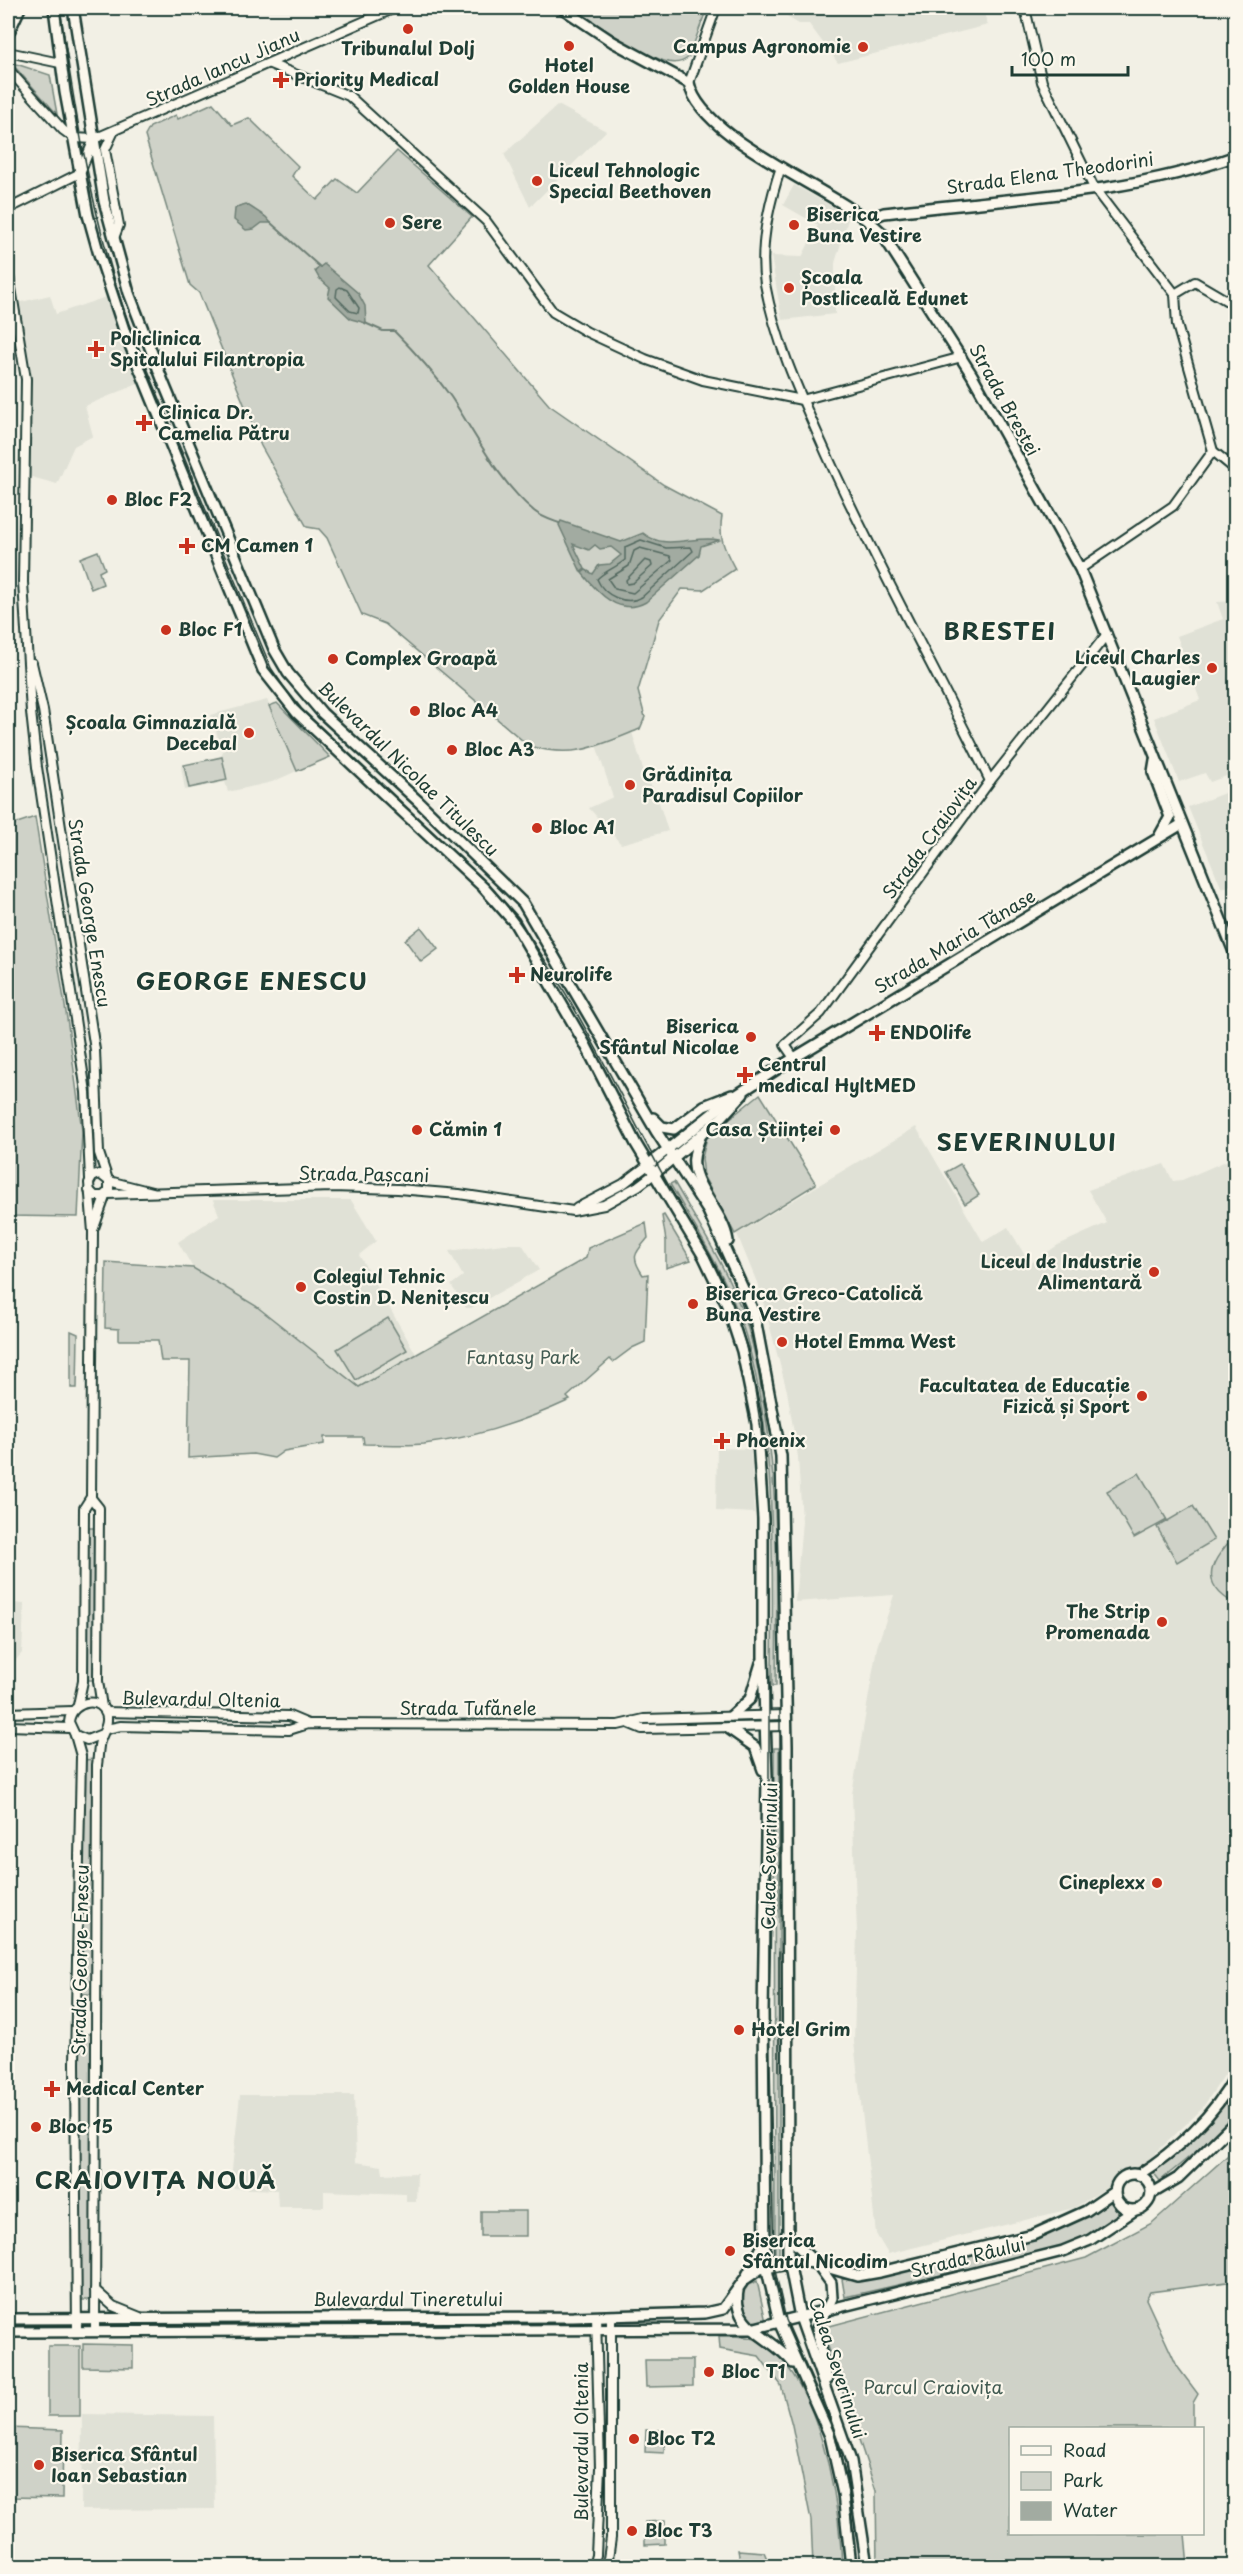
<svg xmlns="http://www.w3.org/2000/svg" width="1243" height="2574" viewBox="0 0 1243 2574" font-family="'Playpen Sans',sans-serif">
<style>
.built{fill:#e0e1d6}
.green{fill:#cfd2c8;stroke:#77887e;stroke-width:1.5}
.water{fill:#a2aba1;stroke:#6e7f75;stroke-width:1.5}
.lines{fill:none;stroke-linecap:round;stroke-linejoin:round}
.shore{stroke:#536960;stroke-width:1.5}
.stream{stroke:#6e7f75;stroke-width:2}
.tertiary-casing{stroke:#1f3d34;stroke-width:12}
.secondary-casing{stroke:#1f3d34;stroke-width:14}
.tertiary{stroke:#fbf7ec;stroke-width:8}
.secondary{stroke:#fbf7ec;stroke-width:9}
.tram{stroke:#1f3d34;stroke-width:1.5}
.poi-dot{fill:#c8321e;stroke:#fbf7ec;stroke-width:2}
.labels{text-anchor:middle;stroke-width:4.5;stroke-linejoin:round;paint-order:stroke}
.poi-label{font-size:18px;font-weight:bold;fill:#1f3d34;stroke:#fbf7ec;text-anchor:start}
.street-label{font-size:18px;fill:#1f3d34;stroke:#fbf7ec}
.park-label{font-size:18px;fill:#425b52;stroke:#fbf7ec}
.district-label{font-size:24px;font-weight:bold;letter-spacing:1.5px;fill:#1f3d34;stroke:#fbf7ec}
</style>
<rect width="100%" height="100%" fill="#f2f0e5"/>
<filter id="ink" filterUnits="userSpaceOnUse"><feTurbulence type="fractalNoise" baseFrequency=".0167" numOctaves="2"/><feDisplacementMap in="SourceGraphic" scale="12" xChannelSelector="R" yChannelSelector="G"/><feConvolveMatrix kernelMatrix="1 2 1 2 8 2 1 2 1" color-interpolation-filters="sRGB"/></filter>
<g filter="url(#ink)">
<g class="built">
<polygon points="782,8 982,8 988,25 838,63 809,24 799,24 789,18"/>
<polygon points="558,105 606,131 530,207 504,154"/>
<polygon points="794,185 849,216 835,263 835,314 782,320 771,256 802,257 818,225 783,205"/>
<polygon points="50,295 56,314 106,297 138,384 85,406 93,436 74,446 57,484 28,476 29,379 17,303"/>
<polygon points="1235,601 1235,773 1210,782 1205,773 1179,782 1154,718 1200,700 1177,636 1223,619 1217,602"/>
<polygon points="267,700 297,771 272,782 228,792 225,782 185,790 181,766 221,756 223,751 210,715"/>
<polygon points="632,732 645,776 656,793 668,831 621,844 589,808 613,797 596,745"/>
<polygon points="1235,789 1235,883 1222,889 1188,807"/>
<polygon points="916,1127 983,1242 1008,1227 1030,1264 1058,1245 1107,1223 1088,1190 1164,1164 1173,1181 1182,1180 1235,1157 1235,2059 1201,2110 1143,2165 1074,2208 888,2254 876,2234 854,2042 857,1933 852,1794 877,1647 894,1595 795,1602 802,1521 798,1457 787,1391 760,1290 737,1234"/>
<polygon points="213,1200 351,1200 376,1241 359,1255 416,1354 358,1387 256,1306 193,1268 178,1242 219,1215"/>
<polygon points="503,1244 522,1244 539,1270 471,1308 466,1308 451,1285 463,1276 449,1251"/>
<polygon points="717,1448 751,1449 754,1513 716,1511"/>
<polygon points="8,1569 15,1569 14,1603 24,1604 22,1653 15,1661 8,1660"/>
<polygon points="240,2095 354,2095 356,2162 382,2166 383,2174 417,2173 416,2201 406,2201 406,2194 324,2191 324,2207 278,2207 277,2190 230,2188"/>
<polygon points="82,2414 213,2416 215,2509 81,2510"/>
</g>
<g class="green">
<path d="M574,8H707L689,57C683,62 676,64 668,62C642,55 596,24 574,8Z"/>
<polygon points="13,63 50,75 57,114 13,65"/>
<path d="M213,103L232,125L249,118L298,166L292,176L317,200L337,179L357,193L397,151L472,217L429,265L549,405L664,485L722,516C718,538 725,550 735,569L703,590L682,589L659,620L638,691L645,717L640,729C598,746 574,759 529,746L385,624L362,615L327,538L319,529L307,527L261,446L199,293L190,285L145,136L150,127L176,115L178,119Z"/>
<polygon points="98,551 105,569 99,572 103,584 91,589 80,558"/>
<polygon points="277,703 330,757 297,771 269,706"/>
<polygon points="222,757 227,780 189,788 184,765"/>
<polygon points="35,817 68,1025 82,1131 78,1217 8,1216 8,826"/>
<polygon points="421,927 438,949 421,962 405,940"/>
<polygon points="760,1094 816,1184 735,1234 704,1177 702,1158 707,1137"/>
<polygon points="960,1164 979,1195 965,1204 946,1172"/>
<path d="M674,1182C700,1227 728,1270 745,1319C754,1345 759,1373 763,1400C780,1494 777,1590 776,1686H772C772,1569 779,1433 741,1321C724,1272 696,1229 670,1184Z"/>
<polygon points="664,1215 691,1260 666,1268 666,1241 662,1216"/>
<path d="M646,1223L648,1238C635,1253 630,1256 643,1275L648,1274L645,1342L632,1348L613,1362L610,1359L567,1397L570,1400C525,1421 473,1438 424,1444C404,1446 384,1444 364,1444L363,1437H324V1444L284,1451L274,1458L253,1454L188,1458L190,1361H161L158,1340H119V1329L105,1328L106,1262L193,1268L256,1306L359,1387L586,1258L588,1248Z"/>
<polygon points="388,1318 407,1350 356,1380 337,1349"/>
<polygon points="71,1331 78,1334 77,1388 71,1388"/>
<polygon points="1139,1473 1167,1520 1134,1538 1107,1491"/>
<polygon points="1193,1506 1214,1540 1177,1562 1157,1527"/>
<polygon points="86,1528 97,1528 96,1680 84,1680"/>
<path d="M1235,1535V1604C1196,1582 1212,1561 1235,1535Z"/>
<polygon points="774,1748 779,1748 779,2256 775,2256"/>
<polygon points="95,1759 92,1994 79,1994 84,1760"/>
<rect x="79" y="2034" width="13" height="266"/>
<polygon points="1235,2087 1235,2112 1222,2130 1160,2181 1153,2172 1186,2145"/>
<polygon points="1235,2149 1235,2281 1150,2292 1146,2299 1177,2366 1198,2394 1193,2403 1193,2428 1010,2428 1010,2534 1185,2534 1188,2566 877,2566 876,2491 822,2328 1086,2258 1152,2223"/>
<path d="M1110,2202L1121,2214L1083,2239L1042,2252L845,2297L842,2279L857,2280C934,2262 1046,2247 1110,2202Z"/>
<rect x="481" y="2211" width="45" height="25"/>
<polygon points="757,2281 766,2322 755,2323 747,2319 740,2299 748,2285"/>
<path d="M719,2336C729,2336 745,2335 755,2339C820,2371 839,2501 842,2566H813L811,2520L792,2425L781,2385L759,2356L720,2349Z"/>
<polygon points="83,2344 133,2345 133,2368 83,2367"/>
<rect x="48" y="2346" width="32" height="70"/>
<polygon points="645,2360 693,2360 693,2386 646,2387"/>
<polygon points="8,2428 63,2430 62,2498 8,2497"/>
<polygon points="646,2430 665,2430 664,2453 645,2452"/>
<polygon points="665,2521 665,2544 645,2545 645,2522"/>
<polygon points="738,2550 764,2552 770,2566 741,2566"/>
</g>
<g class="water">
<polygon points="246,204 266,217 271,223 262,223 254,229 246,230 234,220 235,209 239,206"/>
<polygon points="324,264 358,293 365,306 366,323 351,319 328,297 330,288 319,278 315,271"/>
<path d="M561,521L621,542L643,533C666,552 695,534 719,540L701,546L699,555L646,602C619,617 598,593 582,573L586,570L593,574L599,565L610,564L621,555L611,547L600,549L595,545L589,550L573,544L585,569L581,572L559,525Z"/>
</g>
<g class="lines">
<g class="shore">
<polygon points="340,287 347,290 359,308 358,313 350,311 336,297 337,289"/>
<path d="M641,540L666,548L691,547L693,551L642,597C626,606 604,596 597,579C605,571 615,568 625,560V547Z"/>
<polygon points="640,548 670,556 672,560 633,593 615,589 608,579 629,566 634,551"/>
<polygon points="645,560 651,562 652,566 633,583 627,584 626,580"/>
</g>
<g class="stream">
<polyline points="271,223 320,267"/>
<path d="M365,323L383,331H394C415,352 434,373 451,397C476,435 498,481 534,511C541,517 551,520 559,523"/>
</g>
<defs>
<g id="tertiary">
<polyline points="1025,8 1042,82 1094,188 1175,294 1195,282 1236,306"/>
<polyline points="8,52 60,63"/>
<polyline points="270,64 349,96 486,221 553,312 587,332 645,359 703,380 802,400 962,357"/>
<polyline points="8,69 63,130 74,138 94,139 395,8"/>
<polyline points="689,83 716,8"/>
<path d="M781,167C769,203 759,246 765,284C776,344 802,399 827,455C877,566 937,672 990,781"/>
<polyline points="8,209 80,173 94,139"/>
<polyline points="114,238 119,225 105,150 114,131"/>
<polyline points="8,270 26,379 23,582 31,712 37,767 86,1092 90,1179"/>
<polyline points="1175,294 1177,325 1213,451 1236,470"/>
<polyline points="1080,569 1173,506 1213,451"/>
<polyline points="32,663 43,710 95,1050 99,1153 107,1177"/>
<polyline points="794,1058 785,1045 821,1013 990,781 1107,634"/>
<polyline points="89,1190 95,1196 103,1196 109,1191 109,1181"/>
<polyline points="107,1194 332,1187 398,1189 459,1194 573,1211 604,1205 638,1186 654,1174"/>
<polyline points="577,1208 623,1184 648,1165"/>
<polyline points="94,1228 106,1194"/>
<polyline points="91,1498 99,1508 98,1681 102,1707"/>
<polyline points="78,1705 83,1681 84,1508 91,1497 93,1232 89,1183 93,1176 100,1174 109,1181 152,1192"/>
<polyline points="105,1712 289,1716 308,1724"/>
<polyline points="8,1713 72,1711"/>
<polyline points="630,1724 642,1729 786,1726"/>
<polyline points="8,1726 70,1728"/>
<polyline points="106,1729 121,1726 289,1730 308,1724 618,1725 644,1719 786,1715"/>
<polyline points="75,1735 81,1756 75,2063 77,2331"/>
<polyline points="95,2290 113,2306 140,2317"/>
<path d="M95,2331L97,1765C98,1759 98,1752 99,1746C100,1736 108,1728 107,1718C104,1694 71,1700 69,1722L75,1735L87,1740L102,1734"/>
<polyline points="593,2566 596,2555 600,2468 596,2316"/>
<polyline points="607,2566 611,2538 611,2316"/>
</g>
<g id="secondary">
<polyline points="54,8 65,92 88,215 98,251 125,333 263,670 297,713 483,887 514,922 585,1044 636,1144 704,1257 727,1305 742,1351 757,1424 763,1519 763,1658 767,1779 763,2012 765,2261 779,2322 830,2436 843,2494 851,2566"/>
<polyline points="73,8 104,201 129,293 164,384 274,649 288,673 322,713 418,801 523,903 656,1131 708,1211 754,1313 781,1456 787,1746 788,2256 800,2317 851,2461 867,2566"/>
<path d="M562,8L613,42L689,83C701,141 839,190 881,232L972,375L1080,569L1236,957"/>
<polyline points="8,34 20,8"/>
<path d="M868,219L884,213C999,199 1127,195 1236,156"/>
<polyline points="1155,760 1153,772 1170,817 1160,835"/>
<polyline points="653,1118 662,1127 674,1129 704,1106 732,1095"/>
<path d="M701,1134C698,1145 692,1154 694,1166C696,1189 724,1214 728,1241"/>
<polyline points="648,1165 729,1100 794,1058 1182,824"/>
<polyline points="654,1174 721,1118 743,1094"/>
<polyline points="731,1716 750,1699 761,1663"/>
<polyline points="728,1728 755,1747 763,1770"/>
<circle cx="1133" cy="2192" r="18"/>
<path d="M1138,2175C1176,2151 1215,2115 1236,2075"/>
<polyline points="1151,2194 1178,2178 1236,2121"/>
<polyline points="786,2235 818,2265 831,2283 832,2298 817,2329 827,2379"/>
<polyline points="747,2275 763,2245"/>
<path d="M738,2291C731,2329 774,2337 793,2363"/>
<polyline points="8,2319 573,2317 705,2313 723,2309 744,2280 760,2269 805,2261 857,2276 880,2272 1033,2235 1086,2211 1115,2191"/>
<polyline points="8,2332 751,2329 1063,2251 1090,2240 1135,2210"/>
</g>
</defs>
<use href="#tertiary" class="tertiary-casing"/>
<use href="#secondary" class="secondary-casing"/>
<use href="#tertiary" class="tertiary"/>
<use href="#secondary" class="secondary"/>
<g class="tram">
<path d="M60,8C75,114 93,222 129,324L271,668L297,706L494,890C564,973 611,1080 663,1175C689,1224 724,1270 740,1324C759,1390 766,1458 769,1526V2011L774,2266L786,2320L833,2428L846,2477L857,2566"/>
<path d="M717,1250C751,1308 761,1373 772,1439"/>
<polyline points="780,1711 780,1867"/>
<polyline points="779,1951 779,2071"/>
</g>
</g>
</g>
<g class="poi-dot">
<circle cx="408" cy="29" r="6"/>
<circle cx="569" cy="46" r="6"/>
<circle cx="863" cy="47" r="6"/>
<path d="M278 71h6v6h6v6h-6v6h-6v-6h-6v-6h6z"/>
<circle cx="537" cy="181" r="6"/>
<circle cx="390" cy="223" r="6"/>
<circle cx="794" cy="225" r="6"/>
<circle cx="789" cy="288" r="6"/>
<path d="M93 340h6v6h6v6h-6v6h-6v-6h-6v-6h6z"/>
<path d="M141 414h6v6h6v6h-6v6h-6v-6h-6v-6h6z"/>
<circle cx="112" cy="500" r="6"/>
<path d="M184 537h6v6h6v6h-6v6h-6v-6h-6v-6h6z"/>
<circle cx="166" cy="630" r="6"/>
<circle cx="333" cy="659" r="6"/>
<circle cx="1212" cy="668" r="6"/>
<circle cx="415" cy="711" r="6"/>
<circle cx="249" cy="733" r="6"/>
<circle cx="452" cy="750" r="6"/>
<circle cx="630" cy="785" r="6"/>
<circle cx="537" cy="828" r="6"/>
<path d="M514 966h6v6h6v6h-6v6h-6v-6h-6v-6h6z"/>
<path d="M874 1024h6v6h6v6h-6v6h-6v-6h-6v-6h6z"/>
<circle cx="751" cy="1037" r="6"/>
<path d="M742 1066h6v6h6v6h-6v6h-6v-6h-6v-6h6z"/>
<circle cx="417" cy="1130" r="6"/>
<circle cx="835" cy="1130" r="6"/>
<circle cx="1154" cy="1272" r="6"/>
<circle cx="301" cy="1287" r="6"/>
<circle cx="693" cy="1304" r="6"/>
<circle cx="782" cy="1342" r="6"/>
<circle cx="1142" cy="1396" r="6"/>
<path d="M719 1432h6v6h6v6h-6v6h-6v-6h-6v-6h6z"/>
<circle cx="1162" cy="1622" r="6"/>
<circle cx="1157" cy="1883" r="6"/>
<circle cx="739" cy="2030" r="6"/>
<path d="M49 2080h6v6h6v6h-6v6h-6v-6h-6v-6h6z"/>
<circle cx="36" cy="2127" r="6"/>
<circle cx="730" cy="2251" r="6"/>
<circle cx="709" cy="2372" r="6"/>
<circle cx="634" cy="2439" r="6"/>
<circle cx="39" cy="2465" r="6"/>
<circle cx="632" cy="2531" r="6"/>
</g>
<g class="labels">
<g class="poi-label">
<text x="851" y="53" text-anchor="end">Campus Agronomie</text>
<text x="408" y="55" text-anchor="middle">Tribunalul Dolj</text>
<text x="569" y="72" text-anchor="middle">Hotel<tspan x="569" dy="21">Golden House</tspan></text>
<text x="294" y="86">Priority Medical</text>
<text x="549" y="177">Liceul Tehnologic<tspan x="549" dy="21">Special Beethoven</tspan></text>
<text x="806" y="221">Biserica<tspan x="806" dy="21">Buna Vestire</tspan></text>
<text x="402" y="229">Sere</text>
<text x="801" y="284">Școala<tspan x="801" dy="21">Postliceală Edunet</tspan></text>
<text x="110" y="345">Policlinica<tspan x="110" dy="21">Spitalului Filantropia</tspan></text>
<text x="158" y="419">Clinica Dr.<tspan x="158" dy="21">Camelia Pătru</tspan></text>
<text x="124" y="506">Bloc F2</text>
<text x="201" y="552">CM Camen 1</text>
<text x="178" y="636">Bloc F1</text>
<text x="1200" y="664" text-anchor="end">Liceul Charles<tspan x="1200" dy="21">Laugier</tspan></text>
<text x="345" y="665">Complex Groapă</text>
<text x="427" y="717">Bloc A4</text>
<text x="237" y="729" text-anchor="end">Școala Gimnazială<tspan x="237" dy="21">Decebal</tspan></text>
<text x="464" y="756">Bloc A3</text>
<text x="642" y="781">Grădinița<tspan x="642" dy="21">Paradisul Copiilor</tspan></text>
<text x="549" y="834">Bloc A1</text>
<text x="530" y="981">Neurolife</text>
<text x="739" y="1033" text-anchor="end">Biserica<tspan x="739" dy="21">Sfântul Nicolae</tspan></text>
<text x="890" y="1039">ENDOlife</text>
<text x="758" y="1071">Centrul<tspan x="758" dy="21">medical HyltMED</tspan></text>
<text x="429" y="1136">Cămin 1</text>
<text x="823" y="1136" text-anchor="end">Casa Științei</text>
<text x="1142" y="1268" text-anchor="end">Liceul de Industrie<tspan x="1142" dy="21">Alimentară</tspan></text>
<text x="313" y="1283">Colegiul Tehnic<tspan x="313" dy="21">Costin D. Nenițescu</tspan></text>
<text x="705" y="1300">Biserica Greco-Catolică<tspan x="705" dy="21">Buna Vestire</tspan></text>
<text x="794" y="1348">Hotel Emma West</text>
<text x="1130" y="1392" text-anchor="end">Facultatea de Educație<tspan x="1130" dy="21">Fizică și Sport</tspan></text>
<text x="736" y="1447">Phoenix</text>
<text x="1150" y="1618" text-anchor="end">The Strip<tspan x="1150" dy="21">Promenada</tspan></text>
<text x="1145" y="1889" text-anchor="end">Cineplexx</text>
<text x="751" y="2036">Hotel Grim</text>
<text x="66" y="2095">Medical Center</text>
<text x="48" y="2133">Bloc 15</text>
<text x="742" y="2247">Biserica<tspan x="742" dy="21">Sfântul Nicodim</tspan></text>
<text x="721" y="2378">Bloc T1</text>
<text x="646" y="2445">Bloc T2</text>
<text x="51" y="2461">Biserica Sfântul<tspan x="51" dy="21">Ioan Sebastian</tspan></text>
<text x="644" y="2537">Bloc T3</text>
</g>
<g class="street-label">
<text transform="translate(223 68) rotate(-24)" y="6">Strada Iancu Jianu</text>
<text transform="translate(1050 174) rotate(-8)" y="6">Strada Elena Theodorini</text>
<text transform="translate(1004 400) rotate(61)" y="6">Strada Brestei</text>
<text transform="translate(408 769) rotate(44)" y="6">Bulevardul Nicolae Titulescu</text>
<text transform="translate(930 838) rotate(-54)" y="6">Strada Craiovița</text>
<text transform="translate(89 913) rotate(81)" y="6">Strada George Enescu</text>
<text transform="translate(955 942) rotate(-31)" y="6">Strada Maria Tănase</text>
<text transform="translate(364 1175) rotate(1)" y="6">Strada Pașcani</text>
<text transform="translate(201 1700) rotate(1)" y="6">Bulevardul Oltenia</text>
<text x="468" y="1715">Strada Tufănele</text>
<text transform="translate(770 1856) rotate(-89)" y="6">Calea Severinului</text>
<text transform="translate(81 1960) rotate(-89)" y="6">Strada George Enescu</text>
<text transform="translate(968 2258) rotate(-14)" y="6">Strada Râului</text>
<text x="408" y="2306">Bulevardul Tineretului</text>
<text transform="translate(837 2368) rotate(72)" y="6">Calea Severinului</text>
<text transform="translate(582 2442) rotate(-90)" y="6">Bulevardul Oltenia</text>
</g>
<g class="park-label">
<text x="523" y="1364">Fantasy Park</text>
<text x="933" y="2394">Parcul Craiovița</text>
</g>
<g class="district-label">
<text x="1000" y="640">BRESTEI</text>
<text x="252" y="990">GEORGE ENESCU</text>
<text x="1027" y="1151">SEVERINULUI</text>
<text x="156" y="2189">CRAIOVIȚA NOUĂ</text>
</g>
</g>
<rect width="1243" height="2574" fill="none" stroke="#fbf7ec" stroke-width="30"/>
<rect x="15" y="15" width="1213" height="2544" fill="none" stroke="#1f3d34" stroke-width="2" filter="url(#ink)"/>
<rect x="1009" y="2427" width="195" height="108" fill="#fbf7ec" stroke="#a3ada2" stroke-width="1.5"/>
<rect x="1021" y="2446" width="30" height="9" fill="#fbf7ec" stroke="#a3ada2" stroke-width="1.5"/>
<text x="1063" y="2457" font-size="18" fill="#1f3d34">Road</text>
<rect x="1021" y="2472" width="30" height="18" fill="#cfd2c8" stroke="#a3ada2" stroke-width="1.5"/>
<text x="1063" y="2487" font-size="18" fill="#1f3d34">Park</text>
<rect x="1021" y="2502" width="30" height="18" fill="#a2aba1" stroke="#a3ada2" stroke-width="1.5"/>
<text x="1063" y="2517" font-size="18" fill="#1f3d34">Water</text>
<path d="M1012 66v9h116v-9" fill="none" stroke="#1f3d34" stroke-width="3"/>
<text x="1021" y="66" font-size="18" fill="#1f3d34" stroke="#fbf7ec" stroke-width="4.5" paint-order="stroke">100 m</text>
</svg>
